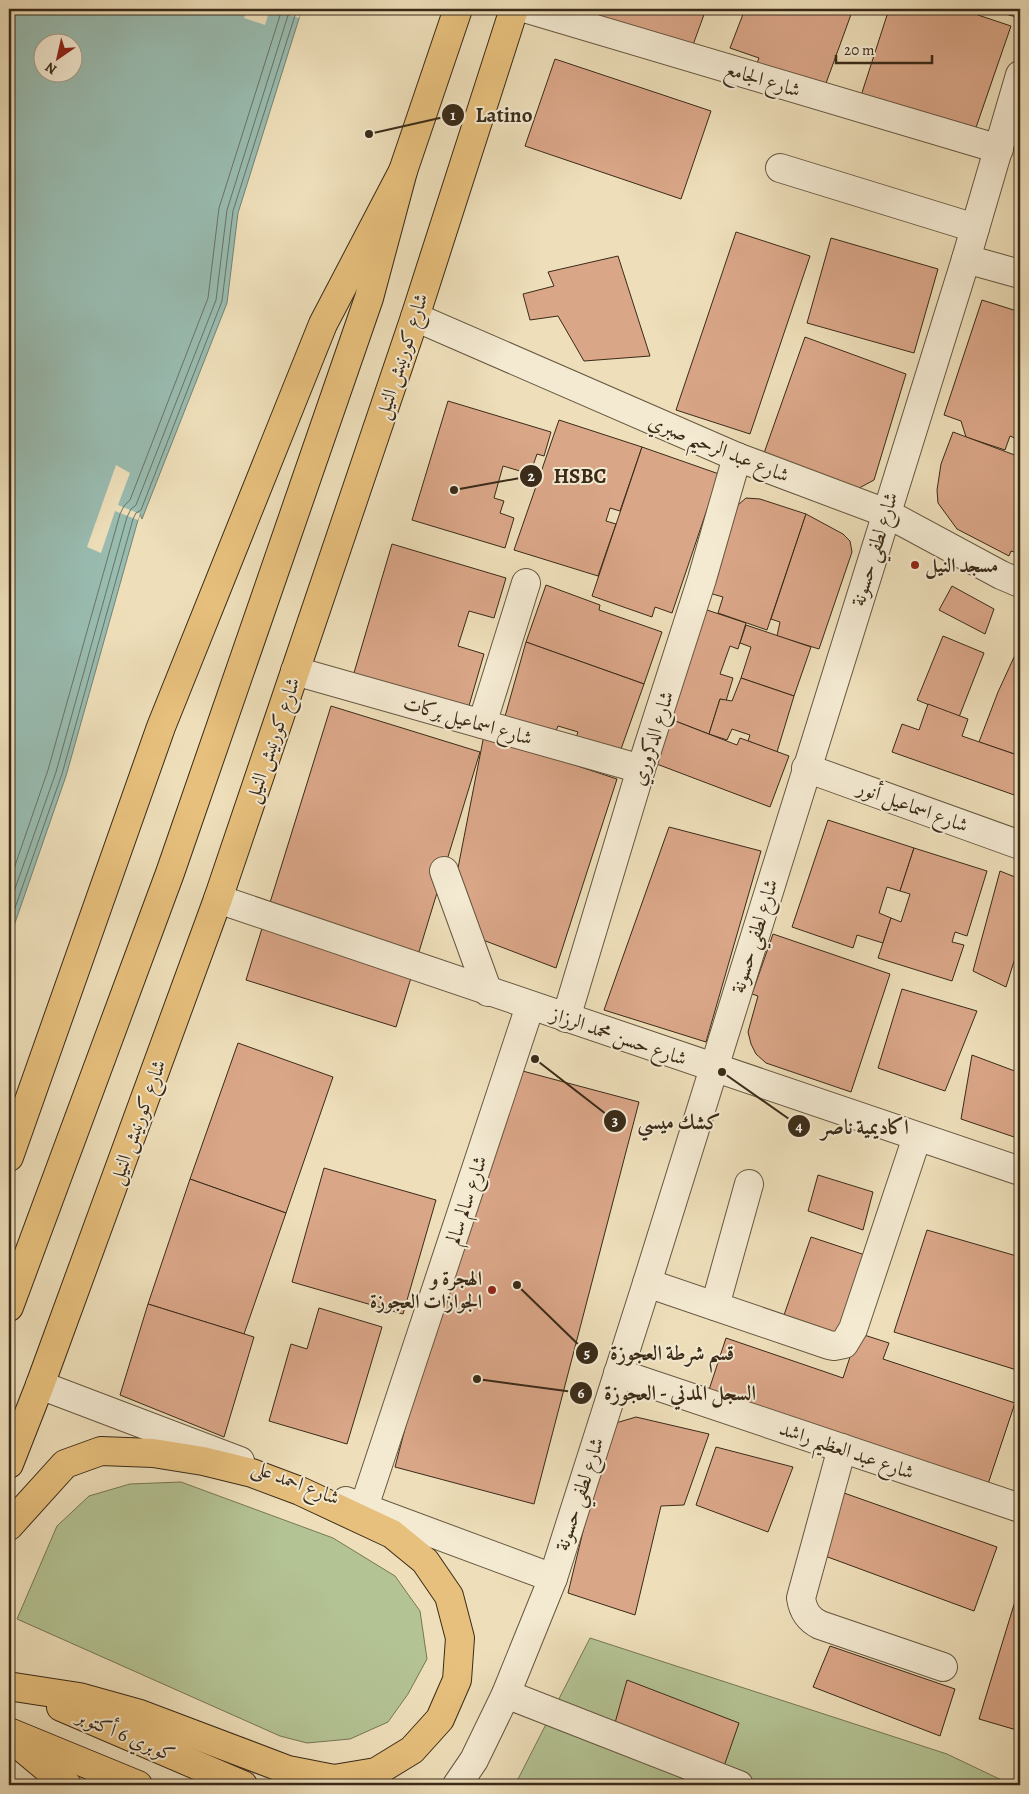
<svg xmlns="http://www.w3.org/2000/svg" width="1029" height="1794" viewBox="0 0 1029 1794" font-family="Alegreya,Amiri,serif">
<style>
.green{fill:#b4c394;stroke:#767656}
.water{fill:#99bcb1;stroke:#738274;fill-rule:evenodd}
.pier{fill:#eedfba}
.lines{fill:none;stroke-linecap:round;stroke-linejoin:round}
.shore{stroke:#697364;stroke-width:1}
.building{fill:#daa688;stroke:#392a18}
.minor-casing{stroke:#665740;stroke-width:30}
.major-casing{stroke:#392a18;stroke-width:30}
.highway-casing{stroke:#392a18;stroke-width:30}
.minor{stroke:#f4ead2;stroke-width:28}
.major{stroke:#e7c07d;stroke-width:28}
.highway{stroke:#e7c07d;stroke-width:28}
.poi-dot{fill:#8f2418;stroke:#f4ead2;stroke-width:2}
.labels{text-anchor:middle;stroke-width:4;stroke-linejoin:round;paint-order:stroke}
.street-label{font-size:20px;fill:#392a18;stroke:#f4ead2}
.poi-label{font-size:20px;font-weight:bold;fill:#392a18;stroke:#f4ead2;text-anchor:start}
.leader{fill:none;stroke:#392a18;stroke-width:2}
.callout-dot{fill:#392a18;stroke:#f4ead2;stroke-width:2}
.mark-label{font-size:15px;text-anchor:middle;font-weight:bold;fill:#fff}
.callout-label{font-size:21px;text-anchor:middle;font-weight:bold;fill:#392a18;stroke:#f4ead2;stroke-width:4;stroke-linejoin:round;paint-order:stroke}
</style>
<rect width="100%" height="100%" fill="#eedfba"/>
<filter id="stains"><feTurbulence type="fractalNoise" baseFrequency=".004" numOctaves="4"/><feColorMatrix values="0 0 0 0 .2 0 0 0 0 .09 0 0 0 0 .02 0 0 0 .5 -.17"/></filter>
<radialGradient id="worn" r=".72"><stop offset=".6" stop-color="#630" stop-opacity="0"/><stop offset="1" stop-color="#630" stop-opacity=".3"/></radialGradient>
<g class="green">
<polygon points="181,1482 333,1538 395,1576 420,1611 427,1659 408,1694 388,1722 350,1739 307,1743 280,1736 17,1619 57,1526 89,1496 130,1484"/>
<polygon points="590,1638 947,1754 1012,1785 515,1785"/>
</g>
<path class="water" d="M9,9H302L238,213L227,303L142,519L140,514L138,520L66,776L9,940ZM42,42H72V72H42Z"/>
<g class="pier">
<polygon points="247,9 297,9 302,10 299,18 270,9 265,25 244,18"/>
<polygon points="116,465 130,473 118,505 140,514 138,520 115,511 101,553 87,547"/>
</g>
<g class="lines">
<g class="shore">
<polyline points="9,883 48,770 120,514 124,506 130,500 208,298 219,208 282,9"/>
<polyline points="9,906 56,772 127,517 131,509 136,505 216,300 227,210 290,9"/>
<polyline points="9,925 62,774 133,519 136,513 141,510 222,301 233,211 297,9"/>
</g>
</g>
<g class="building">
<polygon points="589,9 706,9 689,56 585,19"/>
<polygon points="745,9 853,9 825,86 754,71 759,58 730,48"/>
<polygon points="889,9 960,9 1011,26 972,139 858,105"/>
<polygon points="987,9 1020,9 1020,18"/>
<polygon points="555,59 711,111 681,199 525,146"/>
<polygon points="736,232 810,256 750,434 676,410"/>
<polygon points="831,238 938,269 914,353 807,323"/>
<polygon points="618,256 650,356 584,361 558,316 530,320 523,294 554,286 548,272"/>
<polygon points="982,300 1020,312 1020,431 1017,439 1010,436 1005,450 966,437 961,421 944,415"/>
<polygon points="805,337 906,374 874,480 850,493 763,456"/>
<polygon points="448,401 551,432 544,456 537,454 530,474 503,466 494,498 504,501 500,513 514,518 505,548 412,520"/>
<polygon points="559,420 642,447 620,511 610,508 606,521 616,524 598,576 514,550"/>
<polygon points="953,432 1020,457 1020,554 1011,551 1009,556 957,529 938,503 937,490 941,464"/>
<polygon points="642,447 719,474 672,613 655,607 652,617 592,596"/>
<polygon points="746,498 760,499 806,514 767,630 718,613 723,597 709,593 738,505"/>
<polygon points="806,514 843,534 850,541 852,552 819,649 777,636 780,622 771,619"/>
<polygon points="392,544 506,578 494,618 469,611 458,646 484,654 466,716 351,683"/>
<polygon points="546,585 600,605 599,610 662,632 644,684 526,642"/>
<polygon points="952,586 994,609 985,634 939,610"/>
<polygon points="704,609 746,623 738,649 730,646 720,674 733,678 726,701 720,699 709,734 670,719"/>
<polygon points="746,625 811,647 794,696 741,678 751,647 740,643"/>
<polygon points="943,636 984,653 959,717 917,700"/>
<polygon points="526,642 644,684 620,752 574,743 578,732 558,726 554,736 504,720"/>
<polygon points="1015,655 1020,657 1020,756 979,742 998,692"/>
<polygon points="741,678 794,696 777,752 748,741 750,735 732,729 727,740 709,734 720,699 732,701"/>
<polygon points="928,704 968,719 962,736 1020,756 1020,797 892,752 902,724 919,730"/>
<polygon points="331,706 480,752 396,1027 246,980"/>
<polygon points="670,719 737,745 740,738 789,756 770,807 654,763"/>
<polygon points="484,735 617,779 556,968 483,940 457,873"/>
<polygon points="828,820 914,848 900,891 887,887 879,913 891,918 883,943 857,935 853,948 792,927"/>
<polygon points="669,827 761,851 706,1042 604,1010"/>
<polygon points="914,848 987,871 967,936 955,932 952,942 964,945 952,981 878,958 891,918 901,922 910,894 900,891"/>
<polygon points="1000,871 1020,879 1020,942 1006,987 973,971"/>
<polygon points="773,934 890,974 851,1092 766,1063 756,1054 751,1044 748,1032 758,996 752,994"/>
<polygon points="902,989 977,1011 945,1091 878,1068"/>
<polygon points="238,1043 333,1077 286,1213 190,1179"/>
<polygon points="972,1055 1020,1073 1020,1139 961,1119"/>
<polygon points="500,1065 639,1102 534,1504 395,1467"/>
<polygon points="324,1168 436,1200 403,1314 292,1282"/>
<polygon points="818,1175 873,1192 863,1230 808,1211"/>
<polygon points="190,1179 286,1213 244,1334 148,1304"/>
<polygon points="927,1230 1020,1257 1020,1371 894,1332"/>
<polygon points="811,1237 868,1256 841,1338 783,1318"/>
<polygon points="148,1304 254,1337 224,1437 120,1395"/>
<polygon points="319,1308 382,1327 347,1444 269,1421 291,1344 307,1349"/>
<polygon points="858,1333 889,1343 883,1359 1015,1403 985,1493 706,1399 726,1338 843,1378"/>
<polygon points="636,1417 709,1434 684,1505 661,1506 635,1615 568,1593 609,1425"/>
<polygon points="716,1447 793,1467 768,1532 696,1505"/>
<polygon points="844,1493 997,1547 974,1611 825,1556"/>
<polygon points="1020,1585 1020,1731 979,1719"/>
<polygon points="830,1646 955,1689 940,1736 813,1687"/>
<polygon points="627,1680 739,1723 722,1772 613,1730"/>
</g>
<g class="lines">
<defs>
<g id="minor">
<polyline points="528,9 999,149"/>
<polyline points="780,168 975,228"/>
<polyline points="966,259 1020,274"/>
<polyline points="415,317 737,457 886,513 1001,575 1020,583"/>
<polyline points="295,671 641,769"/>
<polyline points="482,724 526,583"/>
<polyline points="806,768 1020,845"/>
<polyline points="444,871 488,992"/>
<polyline points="218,899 1020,1171"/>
<polyline points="566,1018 641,769 702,579 737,457"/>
<polyline points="647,1283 829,1345 834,1346 844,1344 853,1329 917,1137"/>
<polyline points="715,1306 749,1184"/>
<polyline points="618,1373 1020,1508"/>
<polyline points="40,1385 240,1461"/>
<path d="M842,1448L801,1598C803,1611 808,1619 820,1625L943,1667"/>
<polyline points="346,1501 553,1578"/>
<polyline points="364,1507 530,1006"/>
<polyline points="506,1694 739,1785"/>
<polyline points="457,1785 474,1760 506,1694 553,1578 647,1283 966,259 1020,75"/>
</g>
<g id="major">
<polyline points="9,1307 170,873 369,298 403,171 458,9"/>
<polyline points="9,1464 40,1385 218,899 415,317 514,9"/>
</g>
<g id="highway">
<polyline points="9,1157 161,727 323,324 403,171"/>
<polyline points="9,1526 65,1464 101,1451 153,1453 203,1461 252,1473 300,1491 392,1534 425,1561 449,1596 460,1638 457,1680 440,1719 412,1750 376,1772 334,1779 288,1770 140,1714 79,1697 14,1687"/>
<polyline points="61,1707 243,1785"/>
<polyline points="9,1732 138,1785"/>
<polyline points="19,1745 67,1785"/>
</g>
</defs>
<use href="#minor" class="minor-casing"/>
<use href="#major" class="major-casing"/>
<use href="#highway" class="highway-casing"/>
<use href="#minor" class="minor"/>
<use href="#major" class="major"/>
<use href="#highway" class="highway"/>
</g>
<g class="poi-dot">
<circle cx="915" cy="565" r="5"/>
<circle cx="492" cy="1290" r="5"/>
</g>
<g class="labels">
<g class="street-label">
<text transform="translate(763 79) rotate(17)" y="7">شارع الجامع</text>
<text transform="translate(401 356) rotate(-72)" y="7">شارع كورنيش النيل</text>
<text transform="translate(719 448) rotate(22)" y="7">شارع عبد الرحيم صبري</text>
<text transform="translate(874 549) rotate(-73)" y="7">شارع لطفي حسونة</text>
<text transform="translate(468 720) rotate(16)" y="7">شارع اسماعيل بركات</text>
<text transform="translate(652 738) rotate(-72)" y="7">شارع الدكروري</text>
<text transform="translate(272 740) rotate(-71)" y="7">شارع كورنيش النيل</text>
<text transform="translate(913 806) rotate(20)" y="7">شارع اسماعيل أنور</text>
<text transform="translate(754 936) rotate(-73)" y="7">شارع لطفي حسونة</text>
<text transform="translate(619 1036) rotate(19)" y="7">شارع حسن محمد الرزاز</text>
<text transform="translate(137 1122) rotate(-70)" y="7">شارع كورنيش النيل</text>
<text transform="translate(466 1200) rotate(-72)" y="7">شارع سالم سالم</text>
<text transform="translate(847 1450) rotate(19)" y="7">شارع عبد العظيم راشد</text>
<text transform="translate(296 1482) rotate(21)" y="7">شارع احمد على</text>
<text transform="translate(579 1494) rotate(-72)" y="7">شارع لطفي حسونة</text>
<text transform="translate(126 1735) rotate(23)" y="7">كوبري 6 أكتوبر</text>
</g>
<g class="poi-label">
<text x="925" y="572">مسجد النيل</text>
<text x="482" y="1285" text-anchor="end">الهجرة و<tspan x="482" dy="23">الجوازات العجوزة</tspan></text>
</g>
</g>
<path class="leader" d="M369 134L453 115M454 490L531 476M535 1059L615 1121M722 1072L799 1126M517 1285L587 1353M477 1379L581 1393"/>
<g class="callout-dot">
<circle cx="369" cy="134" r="5"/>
<circle cx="454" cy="490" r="5"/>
<circle cx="535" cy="1059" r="5"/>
<circle cx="722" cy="1072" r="5"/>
<circle cx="517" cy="1285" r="5"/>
<circle cx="477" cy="1379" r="5"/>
<circle cx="453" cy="115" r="12"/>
<circle cx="531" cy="476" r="12"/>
<circle cx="615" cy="1121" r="12"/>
<circle cx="799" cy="1126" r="12"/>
<circle cx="587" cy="1353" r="12"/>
<circle cx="581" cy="1393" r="12"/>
</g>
<g class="mark-label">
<text x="453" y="120">1</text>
<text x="531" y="481">2</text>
<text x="615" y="1126">3</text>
<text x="799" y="1131">4</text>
<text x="587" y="1358">5</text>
<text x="581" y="1398">6</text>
</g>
<g class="callout-label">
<text x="504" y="122">Latino</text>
<text x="580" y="483">HSBC</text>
<text x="679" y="1129">كشك ميسي</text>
<text x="865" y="1134">اكاديمية ناصر</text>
<text x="672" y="1360">قسم شرطة العجوزة</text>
<text x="680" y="1400">السجل المدني - العجوزة</text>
</g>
<rect width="1029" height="1794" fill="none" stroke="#eedfba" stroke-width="30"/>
<rect x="10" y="10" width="1009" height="1774" fill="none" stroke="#392a18" stroke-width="2.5"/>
<rect x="15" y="15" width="999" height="1764" fill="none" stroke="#392a18"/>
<g transform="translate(58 58) rotate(214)"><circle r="24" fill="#f4ead2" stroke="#a99d88"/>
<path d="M0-4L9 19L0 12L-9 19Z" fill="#8f2418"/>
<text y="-8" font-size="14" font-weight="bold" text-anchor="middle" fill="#392a18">N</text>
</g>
<path d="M836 55v8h96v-8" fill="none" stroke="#392a18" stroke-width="2.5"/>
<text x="844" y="55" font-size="15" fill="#392a18" stroke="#f4ead2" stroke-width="4" paint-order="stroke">20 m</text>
<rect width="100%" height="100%" filter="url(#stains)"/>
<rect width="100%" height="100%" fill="url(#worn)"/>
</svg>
